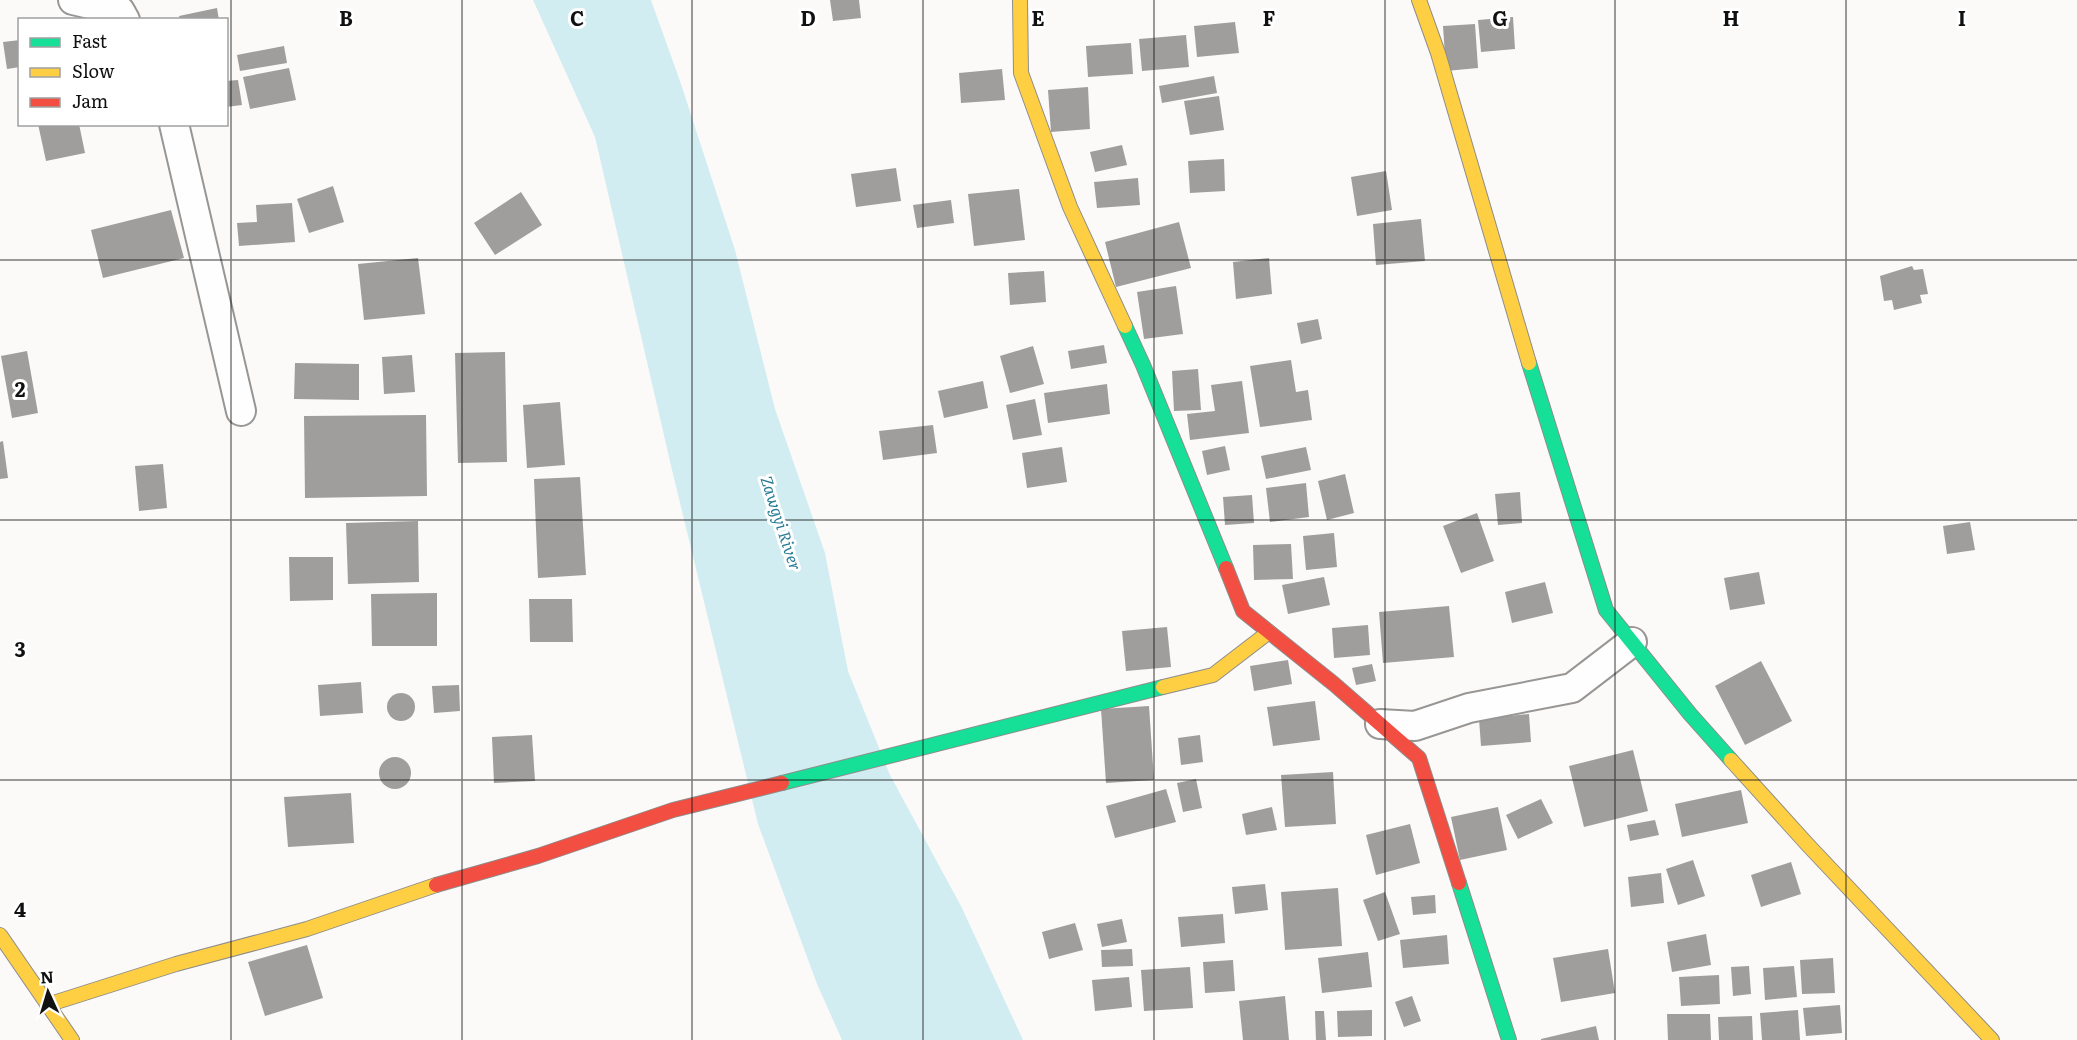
<svg xmlns="http://www.w3.org/2000/svg" width="2077" height="1040" viewBox="0 0 2077 1040" font-family="Literata,serif">
<style>
.water{fill:#d1edf2}
.building{fill:#a09e9c}
.lines{fill:none;stroke-linecap:round;stroke-linejoin:round}
.street-casing{stroke:#979695;stroke-width:32}
.fast-casing{stroke:#8d8d8c;stroke-width:16}
.slow-casing{stroke:#8d8d8c;stroke-width:16}
.jam-casing{stroke:#8d8d8c;stroke-width:16}
.street{stroke:#fffefe;stroke-width:28}
.fast{stroke:#16e098;stroke-width:14}
.slow{stroke:#ffcf43;stroke-width:14}
.jam{stroke:#f24e42;stroke-width:14}
.grid{fill:none;stroke:#111;stroke-width:1.5;stroke-opacity:0.55}
.labels{text-anchor:middle;stroke-width:6;stroke-linejoin:round;paint-order:stroke}
.water-label{font-size:16px;font-style:italic;fill:#277c96;stroke:#fff}
.grid-label{font-size:20px;text-anchor:middle;font-weight:bold;fill:#111;stroke:#fff;stroke-width:6;stroke-linejoin:round;paint-order:stroke}
</style>
<rect width="100%" height="100%" fill="#fcfaf8"/>
<polygon class="water" points="533,0 651,0 680,81 735,250 775,409 825,553 848,671 890,775 961,906 1023,1040 842,1040 817,984 758,824 672,470 595,137"/>
<g class="building">
<polygon points="830,0 859,0 861,18 833,21"/>
<polygon points="217,8 219,20 180,20 179,16"/>
<polygon points="1513,17 1515,49 1481,52 1478,20"/>
<polygon points="1235,22 1239,53 1197,57 1194,26"/>
<polygon points="1475,24 1478,68 1446,71 1443,26"/>
<polygon points="1186,35 1189,67 1142,71 1139,39"/>
<polygon points="20,40 20,67 7,69 3,42"/>
<polygon points="1131,43 1133,74 1088,77 1086,46"/>
<polygon points="284,46 287,63 240,71 237,55"/>
<polygon points="289,68 296,100 250,109 243,77"/>
<polygon points="1002,69 1005,100 961,103 959,73"/>
<polygon points="1214,76 1217,93 1162,103 1159,86"/>
<polygon points="238,80 242,105 226,107 226,81"/>
<polygon points="1088,87 1090,129 1051,132 1048,90"/>
<polygon points="1219,96 1224,130 1190,135 1184,101"/>
<polygon points="38,124 79,124 85,153 46,161"/>
<polygon points="1122,145 1127,165 1095,172 1090,152"/>
<polygon points="1224,159 1225,191 1190,193 1188,161"/>
<polygon points="896,168 901,201 856,207 851,174"/>
<polygon points="1386,171 1392,210 1357,216 1351,177"/>
<polygon points="1138,178 1140,205 1097,208 1094,182"/>
<polygon points="333,186 344,222 309,233 297,199"/>
<polygon points="1019,189 1025,240 974,246 968,194"/>
<polygon points="521,192 542,225 495,255 474,223"/>
<polygon points="951,200 954,223 917,228 913,205"/>
<polygon points="292,203 295,242 239,246 237,223 257,222 256,205"/>
<polygon points="171,210 184,258 103,278 91,230"/>
<polygon points="1421,219 1425,261 1376,265 1373,224"/>
<polygon points="1179,222 1191,268 1116,287 1105,242"/>
<polygon points="418,258 425,314 364,320 358,264"/>
<polygon points="1269,258 1272,294 1236,299 1233,262"/>
<polygon points="1912,266 1914,270 1923,269 1928,294 1920,295 1922,303 1894,310 1892,300 1884,301 1880,276"/>
<polygon points="1044,271 1046,302 1010,305 1008,273"/>
<polygon points="1176,286 1183,334 1144,339 1137,292"/>
<polygon points="1318,319 1322,339 1301,344 1297,323"/>
<polygon points="1104,345 1107,363 1071,369 1068,351"/>
<polygon points="1033,346 1044,384 1010,393 1000,356"/>
<polygon points="27,351 38,413 12,418 1,356"/>
<polygon points="505,352 507,462 458,463 455,353"/>
<polygon points="412,355 415,392 384,394 382,357"/>
<polygon points="1291,360 1296,392 1308,390 1312,420 1260,427 1250,366"/>
<polygon points="295,363 359,364 359,400 294,399"/>
<polygon points="1198,369 1201,410 1174,411 1172,371"/>
<polygon points="983,381 988,408 944,418 938,391"/>
<polygon points="1242,381 1249,433 1190,440 1187,414 1215,411 1211,385"/>
<polygon points="1107,384 1110,414 1048,423 1044,393"/>
<polygon points="1035,399 1042,435 1013,440 1006,405"/>
<polygon points="560,402 565,465 527,468 523,405"/>
<polygon points="426,415 427,496 305,498 304,416"/>
<polygon points="933,425 937,453 883,460 879,431"/>
<polygon points="3,441 8,478 0,479 0,442"/>
<polygon points="1225,446 1230,470 1207,475 1202,451"/>
<polygon points="1062,447 1067,482 1027,488 1022,453"/>
<polygon points="1306,447 1311,470 1266,479 1261,456"/>
<polygon points="163,464 167,508 139,511 135,466"/>
<polygon points="1345,474 1354,513 1327,520 1318,481"/>
<polygon points="580,477 586,575 538,578 534,479"/>
<polygon points="1306,483 1309,517 1270,522 1266,488"/>
<polygon points="1520,492 1522,523 1498,525 1495,494"/>
<polygon points="1252,495 1254,523 1225,525 1223,497"/>
<polygon points="1477,513 1494,561 1461,573 1443,526"/>
<polygon points="418,521 419,582 348,584 346,523"/>
<polygon points="1970,522 1975,550 1947,554 1943,526"/>
<polygon points="1334,533 1337,567 1306,570 1303,536"/>
<polygon points="1291,544 1293,579 1254,580 1253,545"/>
<polygon points="289,557 333,557 333,600 290,601"/>
<polygon points="1759,572 1765,604 1730,610 1724,578"/>
<polygon points="1324,577 1330,605 1288,614 1282,585"/>
<polygon points="1545,582 1553,613 1512,623 1505,592"/>
<polygon points="437,593 437,646 372,646 371,594"/>
<polygon points="529,599 572,599 573,642 530,642"/>
<polygon points="1449,606 1454,657 1383,663 1379,612"/>
<polygon points="1368,625 1370,655 1334,658 1332,628"/>
<polygon points="1167,627 1171,667 1126,671 1122,631"/>
<polygon points="1288,660 1292,684 1254,691 1250,666"/>
<polygon points="1761,661 1792,721 1745,745 1715,686"/>
<polygon points="1372,664 1376,681 1356,685 1352,668"/>
<polygon points="361,682 363,713 320,716 318,685"/>
<polygon points="459,685 460,711 434,713 432,686"/>
<circle cx="401" cy="707" r="14"/>
<polygon points="1315,701 1320,740 1273,746 1267,707"/>
<polygon points="1149,706 1154,780 1106,783 1101,709"/>
<polygon points="1529,714 1531,742 1481,746 1479,719"/>
<polygon points="532,735 535,781 494,783 492,737"/>
<polygon points="1200,735 1203,762 1181,765 1178,738"/>
<polygon points="1633,750 1648,811 1584,827 1569,766"/>
<circle cx="395" cy="773" r="16"/>
<polygon points="1333,772 1336,824 1285,827 1281,775"/>
<polygon points="1196,779 1202,808 1183,812 1177,783"/>
<polygon points="1166,789 1176,822 1115,838 1106,806"/>
<polygon points="1741,790 1748,823 1682,837 1675,804"/>
<polygon points="351,793 354,843 288,847 284,797"/>
<polygon points="1541,799 1553,823 1518,839 1506,815"/>
<polygon points="1272,807 1277,830 1246,835 1242,814"/>
<polygon points="1498,807 1507,850 1460,860 1451,817"/>
<polygon points="1655,820 1659,835 1630,841 1627,825"/>
<polygon points="1410,824 1420,863 1376,875 1366,835"/>
<polygon points="1693,860 1705,896 1678,905 1666,869"/>
<polygon points="1791,862 1801,894 1761,907 1751,875"/>
<polygon points="1661,873 1664,903 1631,907 1628,877"/>
<polygon points="1265,884 1268,910 1235,914 1232,887"/>
<polygon points="1338,888 1342,946 1285,950 1281,892"/>
<polygon points="1385,892 1400,934 1378,941 1363,900"/>
<polygon points="1435,895 1436,913 1413,915 1411,897"/>
<polygon points="1223,914 1225,943 1181,947 1178,917"/>
<polygon points="1122,919 1127,942 1102,947 1097,924"/>
<polygon points="1075,923 1083,950 1049,959 1042,932"/>
<polygon points="1706,934 1711,965 1672,972 1667,942"/>
<polygon points="1447,935 1449,964 1403,968 1400,940"/>
<polygon points="307,945 323,998 265,1016 248,962"/>
<polygon points="1132,949 1133,966 1102,967 1101,950"/>
<polygon points="1608,949 1615,993 1561,1002 1553,958"/>
<polygon points="1368,952 1372,987 1322,993 1318,958"/>
<polygon points="1833,958 1835,993 1802,994 1800,960"/>
<polygon points="1233,960 1235,991 1205,993 1203,962"/>
<polygon points="1749,966 1751,994 1733,996 1731,967"/>
<polygon points="1794,966 1797,997 1765,1000 1763,968"/>
<polygon points="1190,967 1193,1008 1144,1011 1141,970"/>
<polygon points="1719,975 1720,1004 1681,1006 1679,977"/>
<polygon points="1129,977 1132,1007 1095,1011 1092,980"/>
<polygon points="1285,996 1289,1040 1243,1040 1239,1001"/>
<polygon points="1412,996 1421,1021 1404,1027 1395,1002"/>
<polygon points="1840,1005 1842,1033 1806,1036 1803,1008"/>
<polygon points="1372,1010 1372,1036 1338,1037 1337,1011"/>
<polygon points="1798,1010 1800,1040 1762,1040 1760,1013"/>
<polygon points="1315,1011 1324,1011 1326,1040 1316,1040"/>
<polygon points="1667,1014 1710,1014 1711,1040 1668,1040"/>
<polygon points="1752,1016 1753,1040 1719,1040 1718,1017"/>
<polygon points="1596,1026 1599,1040 1541,1040 1541,1039"/>
</g>
<g class="lines">
<defs>
<g id="street">
<polyline points="73,0 120,11 125,20"/>
<polyline points="174,124 241,411"/>
<polyline points="1380,724 1415,726 1469,708 1572,688 1632,642"/>
</g>
<g id="fast">
<polyline points="1125,326 1143,365 1226,568"/>
<polyline points="1529,363 1606,610 1690,714 1731,760"/>
<polyline points="782,783 1163,687"/>
<polyline points="1459,883 1509,1040"/>
</g>
<g id="slow">
<polyline points="1020,0 1021,73 1070,207 1125,326"/>
<polyline points="1419,0 1438,53 1529,363"/>
<polyline points="1163,687 1213,675 1269,632"/>
<polyline points="1731,760 1807,844 1992,1040"/>
<polyline points="0,935 72,1040"/>
<polyline points="47,1005 176,964 307,929 436,885"/>
</g>
<g id="jam">
<polyline points="1226,568 1243,611 1334,684 1419,758 1459,883"/>
<polyline points="436,885 538,856 673,810 782,783"/>
</g>
</defs>
<use href="#street" class="street-casing"/>
<use href="#fast" class="fast-casing"/>
<use href="#slow" class="slow-casing"/>
<use href="#jam" class="jam-casing"/>
<use href="#street" class="street"/>
<use href="#fast" class="fast"/>
<use href="#slow" class="slow"/>
<use href="#jam" class="jam"/>
</g>
<path class="grid" d="M231,0V1040M462,0V1040M692,0V1040M923,0V1040M1154,0V1040M1385,0V1040M1615,0V1040M1846,0V1040M0,260H2077M0,520H2077M0,780H2077"/>
<g class="labels">
<g class="water-label">
<text transform="translate(781 523) rotate(72)" y="6">Zawgyi River</text>
</g>
</g>
<g class="grid-label">
<text x="346" y="26">B</text>
<text x="577" y="26">C</text>
<text x="808" y="26">D</text>
<text x="1038" y="26">E</text>
<text x="1269" y="26">F</text>
<text x="1500" y="26">G</text>
<text x="1731" y="26">H</text>
<text x="1962" y="26">I</text>
<text x="20" y="397">2</text>
<text x="20" y="657">3</text>
<text x="20" y="917">4</text>
</g>
<rect x="18" y="18" width="210" height="108" fill="#ffffff" stroke="#a0a0a0" stroke-width="1.5"/>
<rect x="30" y="38" width="30" height="9" fill="#16e098" stroke="#a0a0a0" stroke-width="1.5"/>
<text x="72" y="48" font-size="18" fill="#111111">Fast</text>
<rect x="30" y="68" width="30" height="9" fill="#ffcf43" stroke="#a0a0a0" stroke-width="1.5"/>
<text x="72" y="78" font-size="18" fill="#111111">Slow</text>
<rect x="30" y="98" width="30" height="9" fill="#f24e42" stroke="#a0a0a0" stroke-width="1.5"/>
<text x="72" y="108" font-size="18" fill="#111111">Jam</text>
<g transform="translate(48 992) rotate(356)" stroke="#ffffff" stroke-width="4.5" paint-order="stroke">
<path d="M0-4.5L10 22L0 15L-10 22Z" fill="#111111"/>
<text y="-9" font-size="16" font-weight="bold" text-anchor="middle" fill="#111111">N</text>
</g>
</svg>
